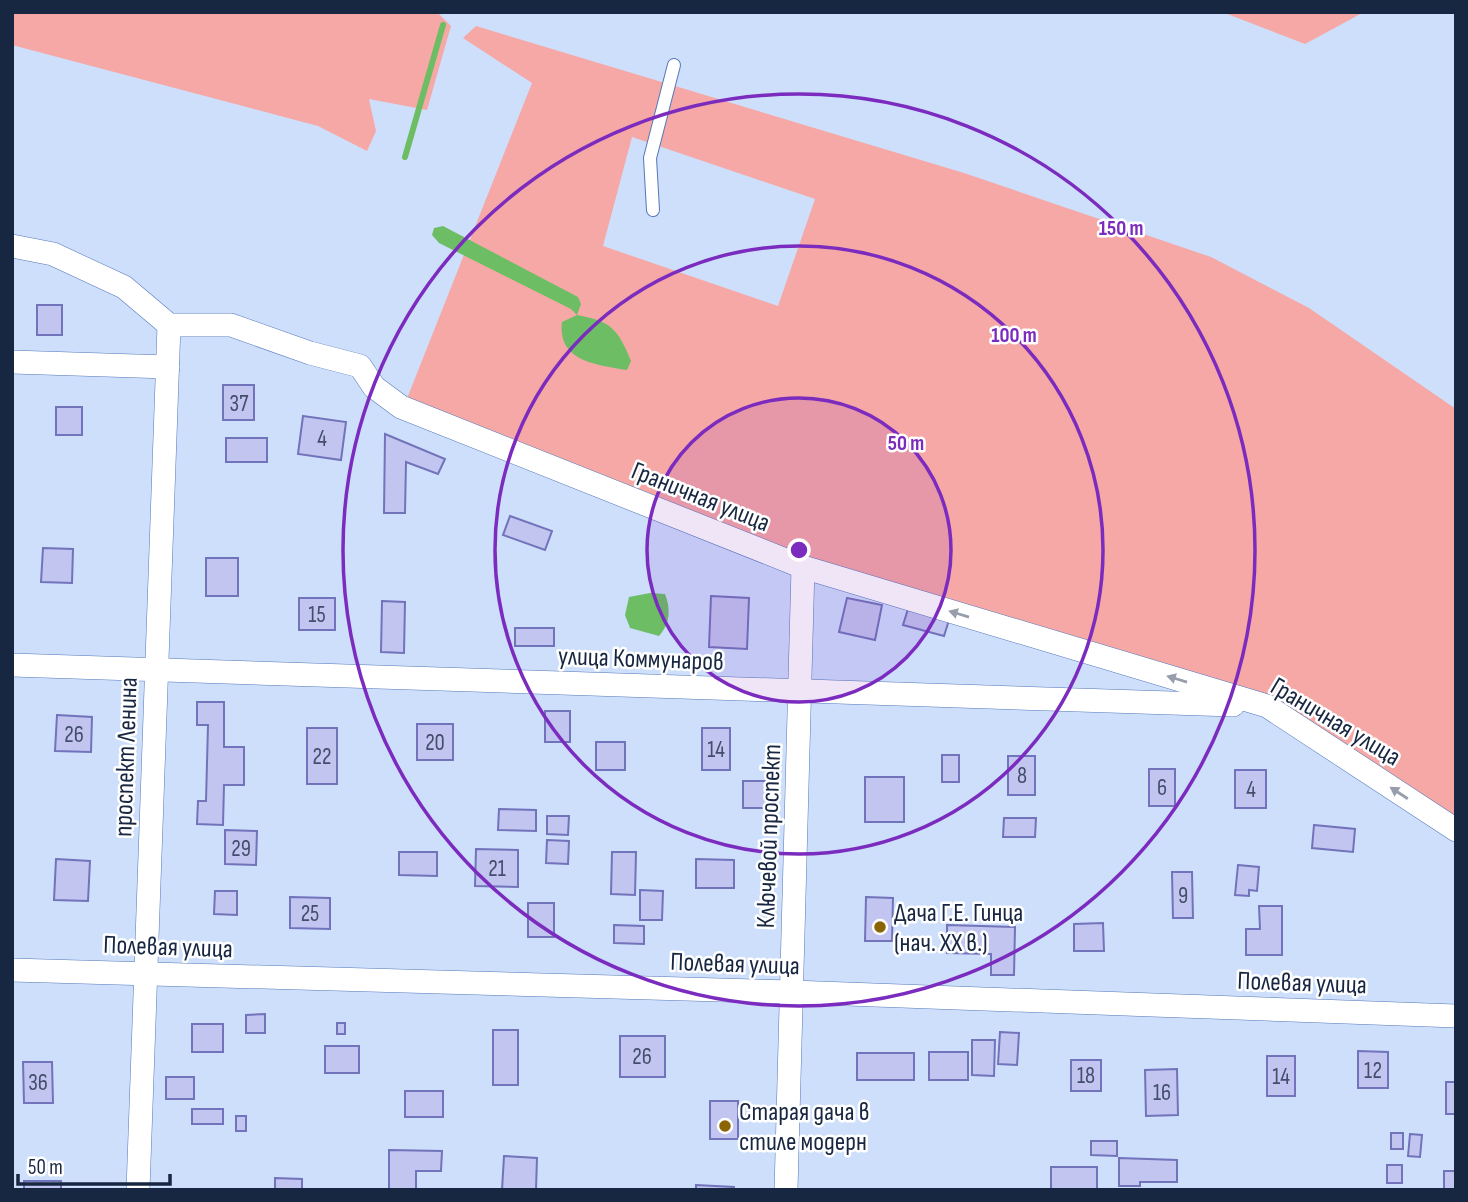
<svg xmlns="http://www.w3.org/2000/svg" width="1468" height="1202" viewBox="0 0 1468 1202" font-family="'Sofia Sans Condensed',sans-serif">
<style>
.green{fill:#f5a8a5;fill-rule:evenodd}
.water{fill:#6dbd64}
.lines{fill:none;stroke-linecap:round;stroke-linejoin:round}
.stream{stroke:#6dbd64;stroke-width:6}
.building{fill:#c2c5ef;stroke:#7173bb;stroke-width:2}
.lane-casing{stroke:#5478b9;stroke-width:14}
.street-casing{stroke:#5478b9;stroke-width:24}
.lane{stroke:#fff;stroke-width:12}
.street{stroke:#fff;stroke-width:23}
.oneway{fill:#979daa}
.ring{fill:none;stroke:#7b2cbf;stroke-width:3.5}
.poi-dot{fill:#8b6403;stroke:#fff;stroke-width:2.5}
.labels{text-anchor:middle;stroke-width:5;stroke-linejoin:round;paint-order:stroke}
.number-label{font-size:23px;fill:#424e6c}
.street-label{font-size:26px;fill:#172641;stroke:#fff}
.poi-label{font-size:26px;fill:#172641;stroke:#fff;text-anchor:start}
.centre{fill:#7b2cbf;stroke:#fff;stroke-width:3.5}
.ring-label{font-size:21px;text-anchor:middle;font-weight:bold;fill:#7b2cbf;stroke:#fff;stroke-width:5;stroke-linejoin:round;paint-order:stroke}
</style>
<rect width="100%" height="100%" fill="#cedffc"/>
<g class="green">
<polygon points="12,12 432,12 439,14 451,26 427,110 369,99 376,131 367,151 318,126 12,45"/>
<polygon points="1222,12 1364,12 1305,44"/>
<path d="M476,26L964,173L1211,257L1309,308L1456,409V823L1269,700L806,557L406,401L532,83L463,38ZM632,137L815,199L778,306L603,246Z"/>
</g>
<g class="water">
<path d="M443,226L578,297L581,304L577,315C611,321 618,329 631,361L627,370C597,365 557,361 562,322L577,315L571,309L439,243L432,235L434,228Z"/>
<path d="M650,593L665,594C671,609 670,624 659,636L630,628L625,615L629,597Z"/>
</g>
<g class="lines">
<polyline class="stream" points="405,157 443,25"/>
</g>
<g class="building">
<rect x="37" y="305" width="25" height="30"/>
<rect x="223" y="385" width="31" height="35"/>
<rect x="56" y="407" width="26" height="28"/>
<polygon points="303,416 346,422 341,460 298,454"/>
<polygon points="385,434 445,459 438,474 406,462 405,513 384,513"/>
<rect x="226" y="438" width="41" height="24"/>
<polygon points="510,516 552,531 545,550 503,535"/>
<polygon points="43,548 73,549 72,583 41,582"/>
<rect x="206" y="558" width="32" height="38"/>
<polygon points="711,596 749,598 747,649 709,647"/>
<rect x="299" y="598" width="36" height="32"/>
<polygon points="847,598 882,605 875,640 839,632"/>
<polygon points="382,601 405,602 404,653 381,652"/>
<polygon points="908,609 949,620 944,636 903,625"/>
<rect x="515" y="628" width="39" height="18"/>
<polygon points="197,702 224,702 224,747 244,747 244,785 224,785 223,825 197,824 198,801 206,801 208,725 197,725"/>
<rect x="545" y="711" width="25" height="31"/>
<polygon points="57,715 92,717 91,752 55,751"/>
<rect x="417" y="724" width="36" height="36"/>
<rect x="307" y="728" width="30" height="56"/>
<rect x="702" y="728" width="28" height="42"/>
<rect x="596" y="742" width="29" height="28"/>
<rect x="942" y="755" width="17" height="27"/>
<rect x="1008" y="756" width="27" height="39"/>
<rect x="1149" y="769" width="26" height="37"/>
<rect x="1235" y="770" width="31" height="38"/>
<rect x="865" y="777" width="39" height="45"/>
<rect x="743" y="781" width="24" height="27"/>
<polygon points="499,809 536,810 536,831 498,830"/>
<polygon points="547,816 569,816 568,835 547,834"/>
<polygon points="1004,818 1036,818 1035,837 1003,837"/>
<polygon points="1314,825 1355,829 1353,852 1312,848"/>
<polygon points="225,830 257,831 256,865 225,864"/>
<polygon points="547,840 569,841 568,864 546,863"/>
<polygon points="476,849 518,850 518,887 475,886"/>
<polygon points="399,852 437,852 437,876 399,875"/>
<polygon points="612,852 636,852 635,895 611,894"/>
<polygon points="56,859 90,861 88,901 54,900"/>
<polygon points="696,859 734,860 734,888 696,888"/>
<polygon points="1238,865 1259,867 1257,891 1249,890 1249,896 1235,895"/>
<polygon points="1172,872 1192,872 1193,918 1173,918"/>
<polygon points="640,890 663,891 662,920 640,920"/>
<polygon points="215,891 237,891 237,915 214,914"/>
<polygon points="290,897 330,898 330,929 290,928"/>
<polygon points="866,897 893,898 892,941 865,941"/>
<rect x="528" y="903" width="26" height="34"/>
<polygon points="1259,906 1282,906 1282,955 1246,955 1246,929 1260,929"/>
<polygon points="1103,923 1104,951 1074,951 1074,924"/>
<polygon points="614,925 644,926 644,944 614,943"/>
<polygon points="947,925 1015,927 1014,975 991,975 991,954 947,953"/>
<polygon points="265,1014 265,1033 246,1033 246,1015"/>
<rect x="337" y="1023" width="8" height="11"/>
<rect x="192" y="1024" width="31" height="28"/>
<rect x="493" y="1030" width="25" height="55"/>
<polygon points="1000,1032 1019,1033 1017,1065 998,1064"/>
<rect x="620" y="1036" width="45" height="41"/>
<polygon points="972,1040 995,1040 994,1076 972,1075"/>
<rect x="325" y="1046" width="34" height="27"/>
<polygon points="1358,1051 1388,1052 1388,1088 1358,1088"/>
<rect x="929" y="1052" width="39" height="28"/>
<rect x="857" y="1053" width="57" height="27"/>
<rect x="1267" y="1056" width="28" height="40"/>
<rect x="1071" y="1060" width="30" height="31"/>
<polygon points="23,1062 52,1062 53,1103 24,1103"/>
<polygon points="1177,1069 1178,1115 1146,1116 1145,1070"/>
<rect x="166" y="1077" width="28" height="22"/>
<rect x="1446" y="1082" width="10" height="32"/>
<rect x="405" y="1091" width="38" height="26"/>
<rect x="710" y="1101" width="28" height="38"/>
<rect x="192" y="1109" width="31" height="15"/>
<rect x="236" y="1116" width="10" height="15"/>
<rect x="1391" y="1133" width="12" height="16"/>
<polygon points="1410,1134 1422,1135 1420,1157 1408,1156"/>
<polygon points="1091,1141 1117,1141 1117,1156 1091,1155"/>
<polygon points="389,1150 442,1151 441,1171 416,1171 416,1190 389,1190"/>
<polygon points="504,1156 537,1158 536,1190 502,1190"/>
<polygon points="1119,1158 1177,1160 1177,1182 1140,1182 1140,1186 1119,1186"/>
<rect x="1387" y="1165" width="15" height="18"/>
<rect x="1051" y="1167" width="46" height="23"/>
<rect x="1444" y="1171" width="12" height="19"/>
<polygon points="275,1178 302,1179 302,1190 275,1190"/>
<rect x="24" y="1181" width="37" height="9"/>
<polygon points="696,1185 734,1187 734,1190 696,1190"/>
</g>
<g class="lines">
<defs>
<polyline id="lane" points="653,210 650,158 674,65"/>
<g id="street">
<polyline points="12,246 53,254 124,287 169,325 231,325 310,353 360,366 374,387 401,407 803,567 1267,706 1456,830"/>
<polyline points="12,362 168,367"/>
<polyline points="12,665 1233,705"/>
<polyline points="12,970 792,992 1456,1016"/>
<polyline points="138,1190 169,325"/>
<polyline points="786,1190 803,567"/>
</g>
</defs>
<use href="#lane" class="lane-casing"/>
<use href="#street" class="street-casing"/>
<use href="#lane" class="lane"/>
<use href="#street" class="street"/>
</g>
<defs><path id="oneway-solid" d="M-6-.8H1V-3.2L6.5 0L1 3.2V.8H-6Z" transform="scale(1.75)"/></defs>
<g class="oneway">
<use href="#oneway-solid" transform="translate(959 614) rotate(-163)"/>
<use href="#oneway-solid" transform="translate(1177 679) rotate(-163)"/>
<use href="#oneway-solid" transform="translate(1399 793) rotate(-147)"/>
</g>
<circle cx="799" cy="550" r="152" fill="#7b2cbf" fill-opacity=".12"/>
<g class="ring">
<circle cx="799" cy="550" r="152"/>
<circle cx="799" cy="550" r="304"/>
<circle cx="799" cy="550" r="456"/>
</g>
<g class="poi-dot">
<circle cx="880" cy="927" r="7"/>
<circle cx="725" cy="1126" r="7"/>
</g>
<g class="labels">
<g class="number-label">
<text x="239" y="411">37</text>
<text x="322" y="446">4</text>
<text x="317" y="622">15</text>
<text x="74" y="742">26</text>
<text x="435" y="750">20</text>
<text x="716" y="757">14</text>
<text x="322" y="764">22</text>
<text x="1022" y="783">8</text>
<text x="1162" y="795">6</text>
<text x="1251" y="797">4</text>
<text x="241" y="856">29</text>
<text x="497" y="876">21</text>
<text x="1183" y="903">9</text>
<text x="310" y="921">25</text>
<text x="642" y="1064">26</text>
<text x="1373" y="1078">12</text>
<text x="1086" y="1083">18</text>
<text x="1281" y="1084">14</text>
<text x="38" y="1090">36</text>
<text x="1162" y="1100">16</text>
</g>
<g class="street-label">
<text transform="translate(701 496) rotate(22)" y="9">Граничная улица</text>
<text transform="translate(641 658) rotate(2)" y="9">улица Коммунаров</text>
<text transform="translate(1336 721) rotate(31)" y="9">Граничная улица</text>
<text transform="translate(125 757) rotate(-88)" y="9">проспект Ленина</text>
<text transform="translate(768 836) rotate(-88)" y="9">Ключевой проспект</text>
<text transform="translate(168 946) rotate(2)" y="9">Полевая улица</text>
<text transform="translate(735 963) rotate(2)" y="9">Полевая улица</text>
<text transform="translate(1302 982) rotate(2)" y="9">Полевая улица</text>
</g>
<g class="poi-label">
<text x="894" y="921">Дача Г.Е. Гинца<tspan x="894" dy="30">(нач. XX в.)</tspan></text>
<text x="739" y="1120">Старая дача в<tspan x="739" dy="30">стиле модерн</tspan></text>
</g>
</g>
<circle cx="799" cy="550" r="10" class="centre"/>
<g class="ring-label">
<text x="1121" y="235">150 m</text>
<text x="1014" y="342">100 m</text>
<text x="906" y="450">50 m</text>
</g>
<rect width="1468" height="1202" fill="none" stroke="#172641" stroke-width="28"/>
<path d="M18 1174v10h152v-10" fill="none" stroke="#172641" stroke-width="3.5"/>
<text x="28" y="1174" font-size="21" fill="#172641" stroke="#ffffff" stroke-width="5" paint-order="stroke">50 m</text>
</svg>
